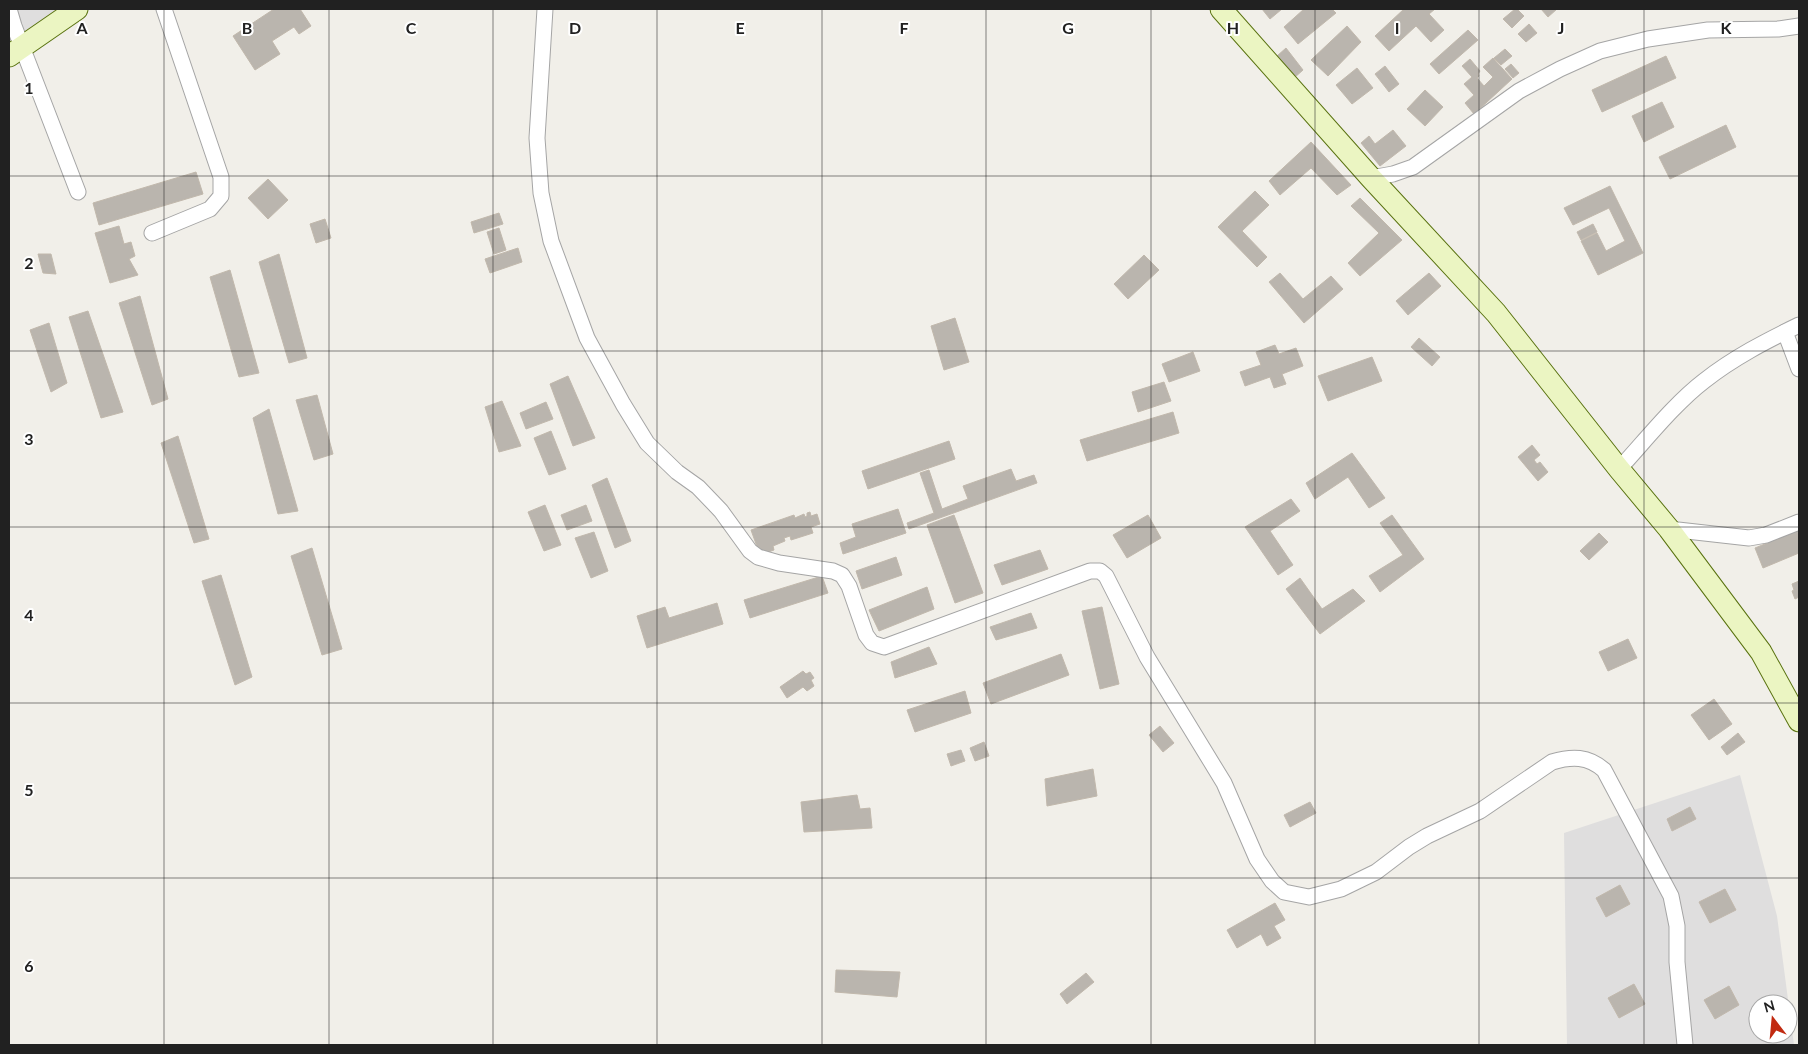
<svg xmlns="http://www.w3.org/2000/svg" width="1808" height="1054" viewBox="0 0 1808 1054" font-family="Lato,sans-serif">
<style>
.residential{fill:#dfdede;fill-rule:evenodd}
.building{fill:#bab5ae;stroke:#c1b8ac}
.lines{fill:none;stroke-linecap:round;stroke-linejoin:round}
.street-casing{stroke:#a5a5a5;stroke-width:17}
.secondary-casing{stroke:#59720f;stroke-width:23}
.street{stroke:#fff;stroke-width:15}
.secondary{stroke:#ebf5c2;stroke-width:21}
.grid{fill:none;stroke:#212121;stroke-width:1;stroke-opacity:0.55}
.grid-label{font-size:16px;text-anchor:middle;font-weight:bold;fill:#212121;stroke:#fff;stroke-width:4;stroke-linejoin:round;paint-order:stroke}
</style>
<rect width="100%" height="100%" fill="#f1efe9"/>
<g class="residential">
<polygon points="9,9 72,9 9,52"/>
<path d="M1740,775L1777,916L1794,1045H1567L1564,833ZM1758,1004H1788V1034H1758Z"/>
</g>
<g class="building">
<polygon points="274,9 300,9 311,26 299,34 294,27 272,41 280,54 255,70 233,36"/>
<polygon points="1262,9 1282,9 1270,19"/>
<polygon points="1304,9 1332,9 1336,13 1298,44 1284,27"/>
<polygon points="1404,9 1435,9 1429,14 1444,30 1431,42 1416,26 1389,51 1375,36"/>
<polygon points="1515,9 1517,9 1524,16 1512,28 1503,19"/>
<polygon points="1541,9 1557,9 1548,17"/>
<polygon points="1529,24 1537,33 1526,42 1518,34"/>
<polygon points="1347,26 1361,42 1328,76 1311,60"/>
<polygon points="1468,30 1478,40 1439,74 1430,64"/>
<polygon points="1286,48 1303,70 1294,78 1277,56"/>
<polygon points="1505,49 1512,56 1501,65 1494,58"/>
<polygon points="1666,56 1676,78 1602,112 1592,90"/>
<polygon points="1493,58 1512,79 1474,114 1465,103 1474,95 1464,84 1472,77 1462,66 1470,59 1480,71 1478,74 1479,76 1477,78 1484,86 1493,77 1483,67"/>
<polygon points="1511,64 1519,73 1513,78 1505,69"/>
<polygon points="1385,66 1399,84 1389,92 1375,74"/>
<polygon points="1357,68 1373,88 1352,104 1336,85"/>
<polygon points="1425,90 1443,107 1425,126 1407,109"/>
<polygon points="1662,102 1674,127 1644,142 1632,116"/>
<polygon points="1726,125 1736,147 1670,179 1659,157"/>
<polygon points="1393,130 1406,146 1380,166 1361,143 1369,136 1375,144"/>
<polygon points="1311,142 1351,185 1337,195 1311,168 1280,195 1269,181"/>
<polygon points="196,172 203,194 99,225 93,203"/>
<polygon points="268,179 288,200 268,219 248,198"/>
<polygon points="1610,186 1643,253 1598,275 1581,241 1597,233 1606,251 1625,241 1609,208 1573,225 1564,208"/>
<polygon points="1255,191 1269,205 1242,231 1267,257 1257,267 1218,227"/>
<polygon points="1360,198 1402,240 1360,276 1348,263 1379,233 1351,206"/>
<polygon points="499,213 503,224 474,233 471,222"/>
<polygon points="325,219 331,238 316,243 310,224"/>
<polygon points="1593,224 1597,232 1581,240 1577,232"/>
<polygon points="119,226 124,244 131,242 135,256 129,259 138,275 110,283 95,233"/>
<polygon points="499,228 506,250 494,254 487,232"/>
<polygon points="518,248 522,262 490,273 485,259"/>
<polygon points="38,254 51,254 56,274 43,273"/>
<polygon points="279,254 307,358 289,363 259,262"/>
<polygon points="1144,255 1159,270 1128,299 1114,284"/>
<polygon points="230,270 259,373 239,377 210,277"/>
<polygon points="1280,273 1303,299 1331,276 1343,289 1304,323 1269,282"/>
<polygon points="1429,273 1441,286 1408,315 1396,301"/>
<polygon points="140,296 168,399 152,405 119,303"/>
<polygon points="88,311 123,412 101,418 69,317"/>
<polygon points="955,318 969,362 944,370 931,326"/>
<polygon points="49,323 67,383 51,392 30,330"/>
<polygon points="1419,338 1440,357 1432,366 1411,347"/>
<polygon points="1275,345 1279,354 1296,348 1303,366 1282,374 1286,384 1274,388 1270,377 1245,386 1240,372 1261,365 1256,352"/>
<polygon points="1193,352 1200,371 1169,382 1162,364"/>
<polygon points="1372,357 1382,381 1328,401 1318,376"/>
<polygon points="568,376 595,438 573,446 550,384"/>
<polygon points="1164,382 1171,401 1138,412 1132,392"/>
<polygon points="317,395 333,454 314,460 296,400"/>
<polygon points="502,401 521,446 499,452 485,407"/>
<polygon points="546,402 553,419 526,429 520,413"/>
<polygon points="269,409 298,511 278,514 253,418"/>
<polygon points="1173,412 1179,433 1087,461 1080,440"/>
<polygon points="551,431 566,469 549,475 534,438"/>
<polygon points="178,436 209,539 194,543 161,443"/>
<polygon points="949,441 955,459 868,489 862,471"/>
<polygon points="1532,445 1540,455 1534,460 1537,464 1540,462 1548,472 1538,481 1518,457"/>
<polygon points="1352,453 1385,498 1369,508 1348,477 1315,499 1306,483"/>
<polygon points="1011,469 1016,481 1034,475 1037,483 909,529 907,523 934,513 920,473 929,470 942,509 968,499 963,486"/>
<polygon points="607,478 631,541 615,548 592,485"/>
<polygon points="1291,499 1300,511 1270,531 1293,565 1278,575 1245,527"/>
<polygon points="545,505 561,545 544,551 528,512"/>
<polygon points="586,505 592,521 567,530 561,515"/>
<polygon points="898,509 906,533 843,554 840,543 856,537 852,524"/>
<polygon points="810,512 811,516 817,514 820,524 811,527 813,533 791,540 790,536 784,538 785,541 773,546 774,550 760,555 751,530 794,515 795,518 804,514 805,517 807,516 807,513"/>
<polygon points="954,515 983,593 955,603 927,525"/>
<polygon points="1148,515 1161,538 1127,558 1113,535"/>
<polygon points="1392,515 1424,559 1380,592 1369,576 1403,555 1380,523"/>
<polygon points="1799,530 1799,553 1763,568 1755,548"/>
<polygon points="594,532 608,571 591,578 575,538"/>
<polygon points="1599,533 1608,542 1589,560 1580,551"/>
<polygon points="312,548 342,649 322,655 291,556"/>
<polygon points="1040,550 1048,569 1002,585 994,565"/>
<polygon points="896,557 902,575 862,589 856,571"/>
<polygon points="221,575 252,677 235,685 202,581"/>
<polygon points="822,576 828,593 750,618 744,600"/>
<polygon points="1300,578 1322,609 1353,589 1365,601 1320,634 1286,589"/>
<polygon points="1799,581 1799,597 1795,599 1792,591 1794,590 1792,584"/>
<polygon points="927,587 934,609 879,631 869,610"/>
<polygon points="717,603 723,624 647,648 637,616 665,607 669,618"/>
<polygon points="1102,607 1119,684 1100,689 1082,611"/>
<polygon points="1031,613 1037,628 996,640 990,627"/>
<polygon points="1628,639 1637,658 1608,671 1599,652"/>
<polygon points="929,647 937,664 895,678 891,662"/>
<polygon points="1061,654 1069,675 991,704 983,683"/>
<polygon points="803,671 806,674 810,672 814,678 811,680 814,686 807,691 803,687 787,698 780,687"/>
<polygon points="965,691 971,713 915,732 907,710"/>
<polygon points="1714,699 1732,724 1709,740 1691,715"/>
<polygon points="1160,726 1174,743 1163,752 1149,735"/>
<polygon points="1738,733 1745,742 1727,755 1721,747"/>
<polygon points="984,742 989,756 975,761 970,748"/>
<polygon points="961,750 965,761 951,766 947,754"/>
<polygon points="1093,769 1097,796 1047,806 1045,779"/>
<polygon points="857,795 860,809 870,808 872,828 804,832 801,802"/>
<polygon points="1310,802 1316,813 1290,827 1284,815"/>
<polygon points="1690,807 1696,819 1672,831 1667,819"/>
<polygon points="1620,885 1630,904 1606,917 1596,898"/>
<polygon points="1725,889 1736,910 1710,923 1699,902"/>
<polygon points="1275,903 1285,920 1274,926 1281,938 1267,946 1261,934 1237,948 1227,930"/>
<polygon points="836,970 900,972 897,997 835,992"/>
<polygon points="1086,973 1094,982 1067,1004 1060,994"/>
<polygon points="1634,984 1645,1004 1619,1018 1608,998"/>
<polygon points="1729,986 1739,1005 1715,1019 1704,1000"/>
</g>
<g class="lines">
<defs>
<g id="street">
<polyline points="9,9 14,26 78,192"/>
<path d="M545,9L537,138L541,193L551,241L587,338L623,404L647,443L677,472L698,487L721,511L750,551L758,557L779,563L833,571L842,575L849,586L866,635L872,643L884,647L1090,571H1100L1106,576L1147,657L1224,783L1257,859L1272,881L1284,892L1309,897L1341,889L1376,872L1409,847L1427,836L1480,811L1552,762C1572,756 1588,756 1604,770L1671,896L1677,926V962L1685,1045"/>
<polyline points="1371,178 1393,174 1413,167 1519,91 1560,69 1600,51 1648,39 1708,30 1778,29 1799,26"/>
<polyline points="152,233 210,209 221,196 221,177 164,9"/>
<polyline points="1785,332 1799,369"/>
<path d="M1619,469C1645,441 1674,404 1704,381C1733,358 1766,341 1799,325"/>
<polyline points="1669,529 1749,538 1766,535 1799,522"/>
</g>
<g id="secondary">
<polyline points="1221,9 1371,178 1496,313 1619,469 1669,529 1761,652 1799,721"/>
<polyline points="9,56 77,9"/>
</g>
</defs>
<use href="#street" class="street-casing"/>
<use href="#secondary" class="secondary-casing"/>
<use href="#street" class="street"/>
<use href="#secondary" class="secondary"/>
</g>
<path class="grid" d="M164,9V1045M329,9V1045M493,9V1045M657,9V1045M822,9V1045M986,9V1045M1151,9V1045M1315,9V1045M1479,9V1045M1644,9V1045M9,176H1799M9,351H1799M9,527H1799M9,703H1799M9,878H1799"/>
<g class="grid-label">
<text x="82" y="34">A</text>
<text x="247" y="34">B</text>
<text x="411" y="34">C</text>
<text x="575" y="34">D</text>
<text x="740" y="34">E</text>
<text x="904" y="34">F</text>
<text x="1068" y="34">G</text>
<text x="1233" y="34">H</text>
<text x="1397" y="34">I</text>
<text x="1561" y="34">J</text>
<text x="1726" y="34">K</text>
<text x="29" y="94">1</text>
<text x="29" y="269">2</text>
<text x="29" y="445">3</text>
<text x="29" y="621">4</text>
<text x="29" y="796">5</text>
<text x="29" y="972">6</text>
</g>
<rect width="1808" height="1054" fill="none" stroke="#212121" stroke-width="20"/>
<g transform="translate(1773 1019) rotate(344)"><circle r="24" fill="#ffffff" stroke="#a6a6a6"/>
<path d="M0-4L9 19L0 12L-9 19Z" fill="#c12a11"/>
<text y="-8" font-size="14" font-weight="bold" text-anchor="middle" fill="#212121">N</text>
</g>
</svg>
